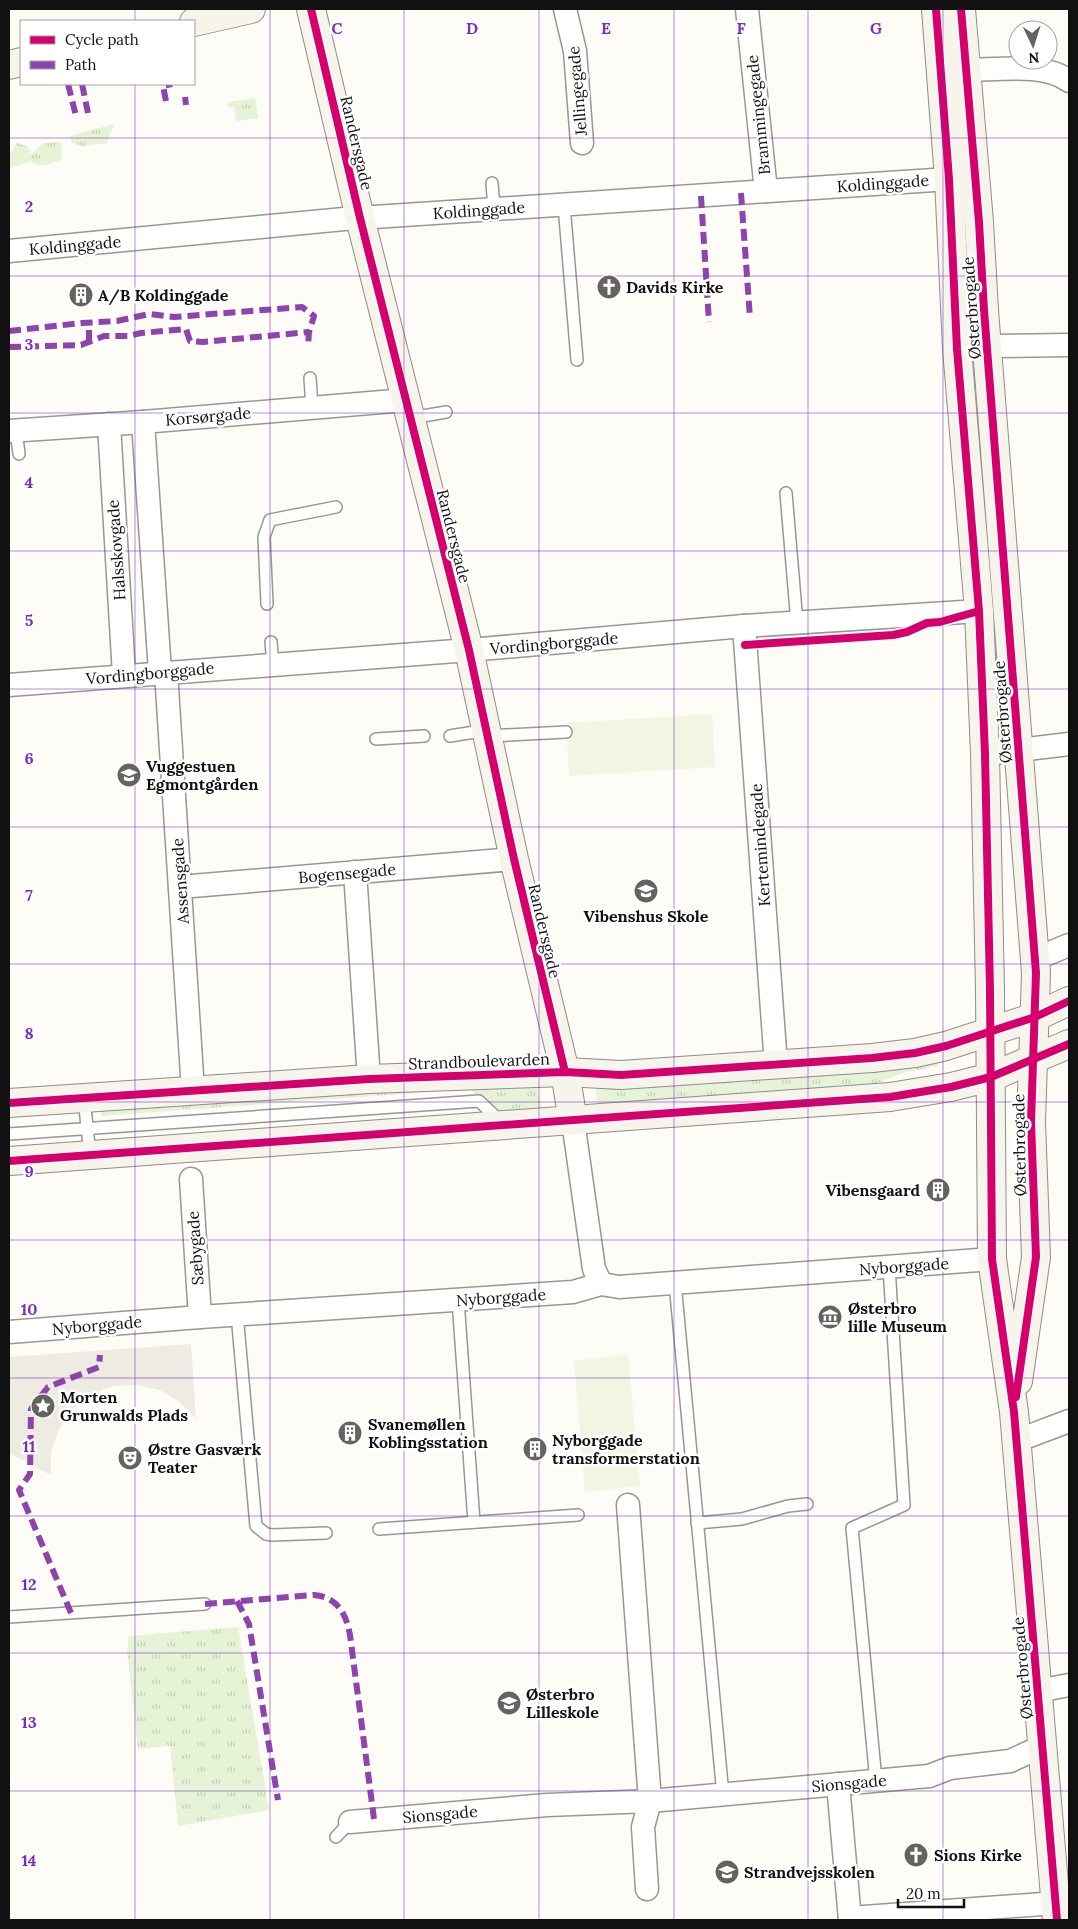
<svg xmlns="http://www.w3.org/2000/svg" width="1078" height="1929" viewBox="0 0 1078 1929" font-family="Lora,serif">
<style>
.grass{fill:url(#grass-tufts)}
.pitch{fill:#f0f6e1}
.plaza{fill:#edebe2}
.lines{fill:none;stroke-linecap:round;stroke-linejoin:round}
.lane-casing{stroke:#979795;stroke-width:14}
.street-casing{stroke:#979795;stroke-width:25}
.secondary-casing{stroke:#8e8d8b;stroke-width:30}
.lane{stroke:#fffffe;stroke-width:11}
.street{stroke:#fffffe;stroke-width:22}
.secondary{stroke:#f6f4eb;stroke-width:28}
.quiet{stroke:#8e44ad;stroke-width:6;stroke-dasharray:12 6;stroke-linecap:butt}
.cycleway-casing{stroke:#fff;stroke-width:11}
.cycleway{stroke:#d6006c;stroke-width:8}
.grid{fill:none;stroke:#7b2cbf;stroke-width:1;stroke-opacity:0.55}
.labels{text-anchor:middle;stroke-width:5;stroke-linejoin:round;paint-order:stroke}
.street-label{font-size:16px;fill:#111;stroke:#fff}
.poi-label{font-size:16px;font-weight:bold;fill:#111;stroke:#fff;text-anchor:start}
.grid-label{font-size:16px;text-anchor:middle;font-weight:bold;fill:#7b2cbf;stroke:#fff;stroke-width:5;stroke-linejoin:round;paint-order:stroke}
</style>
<defs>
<pattern id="grass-tufts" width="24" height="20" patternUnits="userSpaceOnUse" patternTransform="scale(1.25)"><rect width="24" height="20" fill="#e7f3d7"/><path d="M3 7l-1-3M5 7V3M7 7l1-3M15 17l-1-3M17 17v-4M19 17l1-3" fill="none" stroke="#c5cfb8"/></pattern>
</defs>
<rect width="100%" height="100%" fill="#fdfcf7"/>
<g class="grass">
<polygon points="255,98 258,118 236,121 234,107 228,107 228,102"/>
<polygon points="114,124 107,143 82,146 71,142 70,136"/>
<path d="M61,142L62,159C51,164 40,169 30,161L9,169V156L16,143L28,146L31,154L44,143Z"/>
<polygon points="938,1059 938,1066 903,1073 872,1085 599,1106 596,1095 597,1085"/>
<polygon points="536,1081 542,1109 502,1113 469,1089 101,1116 100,1108"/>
<polygon points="238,1627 269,1810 178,1826 170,1746 138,1749 127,1651 129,1636"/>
</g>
<g class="pitch">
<polygon points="712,714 715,767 569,776 566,723"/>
<polygon points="628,1355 640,1486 585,1492 574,1361"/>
</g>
<polygon class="plaza" points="191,1344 196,1419 180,1402 160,1390 137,1385 113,1386 91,1395 72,1410 59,1429 51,1452 51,1475 9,1453 9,1357"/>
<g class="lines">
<defs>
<g id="lane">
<polyline points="492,183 494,209"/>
<polyline points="564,205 577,360"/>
<polyline points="310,378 312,407"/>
<polyline points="411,418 446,412"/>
<polyline points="16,430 19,454"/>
<polyline points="786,493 797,623"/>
<polyline points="267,604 264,537 270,520 336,507"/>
<polyline points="271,642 273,664"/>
<polyline points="450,736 487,730"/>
<polyline points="488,736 566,732"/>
<polyline points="376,739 424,736"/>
<polyline points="84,1098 90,1155"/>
<polyline points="9,1134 479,1101 501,1122"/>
<polyline points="675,1283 723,1795"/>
<polyline points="458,1300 474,1522"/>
<polyline points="237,1314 256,1526 266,1534 272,1535 326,1533"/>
<polyline points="697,1523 742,1519 788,1506 807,1504"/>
<polyline points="379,1529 578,1515"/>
<polyline points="9,1617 205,1604"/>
<polyline points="876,1781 852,1528 904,1505 889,1267"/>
<polyline points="336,1837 350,1822"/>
</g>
<g id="street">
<polyline points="565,9 575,51 582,143"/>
<polyline points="747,9 766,191"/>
<path d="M966,70C996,70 1045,62 1069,81"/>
<polyline points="9,251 344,219 949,179"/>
<polyline points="988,346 1069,345"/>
<polyline points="143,422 160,672"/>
<polyline points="109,424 124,675"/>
<polyline points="9,431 143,422 406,400"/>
<polyline points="744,626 776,1065"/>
<polyline points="166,672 193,1091"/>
<polyline points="9,685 469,650 744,626 979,611"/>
<polyline points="985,754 1069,744"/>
<polyline points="355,872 369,1079"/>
<polyline points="180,887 514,859"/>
<polyline points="1035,959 1069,945"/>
<polyline points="573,1121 594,1269 601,1284"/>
<polyline points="191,1179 200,1317"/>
<polyline points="9,1332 200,1317 573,1292 601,1284 619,1287 992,1259"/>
<polyline points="1016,1441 1069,1421"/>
<polyline points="628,1505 650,1801 643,1827 647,1889"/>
<polyline points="1038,1691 1069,1685"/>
<polyline points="838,1784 850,1920"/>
<polyline points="350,1822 547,1805 650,1801 929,1776 950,1768 1010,1761 1043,1746"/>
<polyline points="850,1918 1056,1903"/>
</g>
<g id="secondary">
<polyline points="311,9 360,218 469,650 514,859 565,1072 573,1121"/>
<polyline points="936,9 949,179 957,349 979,611 985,754 990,990 992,1259 1014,1412 1057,1920"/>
<polyline points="961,9 979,222 984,310 1036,973 1031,1122 1036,1257 1018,1381"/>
<polyline points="194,22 251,9"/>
<polyline points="9,65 21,62"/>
<polyline points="9,1103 369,1079 565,1072 621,1075 872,1058 915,1053 946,1046 1035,1017 1069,1001"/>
<polyline points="9,1161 890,1097 951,1087 991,1077 1069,1044"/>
</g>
</defs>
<use href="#lane" class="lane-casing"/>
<use href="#street" class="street-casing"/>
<use href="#secondary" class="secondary-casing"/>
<use href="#lane" class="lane"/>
<use href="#street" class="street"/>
<use href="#secondary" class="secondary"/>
<g class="quiet">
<polyline points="68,84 76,116"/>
<polyline points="82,84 88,113"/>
<polyline points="185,97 186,105"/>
<polyline points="166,101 163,86 172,84"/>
<polyline points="741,193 750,318"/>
<polyline points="701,196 709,322"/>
<polyline points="9,331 82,323 117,321 149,314 174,317 302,307 314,316 309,332 308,346"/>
<polyline points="89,342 89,323"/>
<polyline points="9,347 81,345 104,336 128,336 141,333 186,329 190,341 203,342 309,332"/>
<polyline points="237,1601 249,1624 278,1800"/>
<path d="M205,1604L314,1595C337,1597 346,1613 350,1635L374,1819"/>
<polyline points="71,1613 19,1490 30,1474 31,1409 48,1387 99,1367 100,1355"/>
</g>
<defs>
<g id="cycleway">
<polyline points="311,9 360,218 469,650 514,859 565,1072"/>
<polyline points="936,9 949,179 957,349 979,611 985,754 990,990 992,1259 1014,1412 1057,1920"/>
<polyline points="961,9 979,222 984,310 1036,973 1031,1122 1036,1257 1016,1397"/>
<polyline points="745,645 893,635 907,632 927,623 940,622 979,611"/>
<polyline points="9,1103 369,1079 565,1072 621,1075 872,1058 915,1053 946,1046 1035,1017 1069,1001"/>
<polyline points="9,1161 890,1097 951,1087 991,1077 1069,1044"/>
</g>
</defs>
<use href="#cycleway" class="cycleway-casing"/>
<use href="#cycleway" class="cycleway"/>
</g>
<path class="grid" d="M135,9V21M270,9V1920M404,9V1920M539,9V1920M674,9V1920M808,9V1920M943,9V1920M135,84V1920M9,138H1069M9,276H1069M9,413H1069M9,551H1069M9,689H1069M9,827H1069M9,964H1069M9,1102H1069M9,1240H1069M9,1378H1069M9,1516H1069M9,1653H1069M9,1791H1069"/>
<defs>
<symbol id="church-disc" viewBox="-11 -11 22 22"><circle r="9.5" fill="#646362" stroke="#fff"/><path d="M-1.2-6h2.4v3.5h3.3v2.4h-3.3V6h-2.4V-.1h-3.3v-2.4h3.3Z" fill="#fff"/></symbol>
<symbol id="building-disc" viewBox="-11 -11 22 22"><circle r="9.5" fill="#646362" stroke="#fff"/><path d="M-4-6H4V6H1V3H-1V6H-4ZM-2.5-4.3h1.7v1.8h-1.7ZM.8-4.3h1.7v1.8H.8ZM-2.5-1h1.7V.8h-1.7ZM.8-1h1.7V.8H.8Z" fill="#fff"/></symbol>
<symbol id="school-disc" viewBox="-11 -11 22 22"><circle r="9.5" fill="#646362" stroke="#fff"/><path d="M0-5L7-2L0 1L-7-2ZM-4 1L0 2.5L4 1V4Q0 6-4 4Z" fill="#fff"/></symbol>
<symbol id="museum-disc" viewBox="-11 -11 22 22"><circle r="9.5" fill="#646362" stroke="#fff"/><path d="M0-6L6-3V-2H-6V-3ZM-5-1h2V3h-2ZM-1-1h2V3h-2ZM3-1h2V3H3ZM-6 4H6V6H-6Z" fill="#fff"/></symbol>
<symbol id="sight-disc" viewBox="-11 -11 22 22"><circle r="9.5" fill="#646362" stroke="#fff"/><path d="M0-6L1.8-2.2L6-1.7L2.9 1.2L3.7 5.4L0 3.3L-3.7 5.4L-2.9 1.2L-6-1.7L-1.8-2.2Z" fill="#fff"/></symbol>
<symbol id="theatre-disc" viewBox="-11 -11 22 22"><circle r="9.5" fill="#646362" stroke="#fff"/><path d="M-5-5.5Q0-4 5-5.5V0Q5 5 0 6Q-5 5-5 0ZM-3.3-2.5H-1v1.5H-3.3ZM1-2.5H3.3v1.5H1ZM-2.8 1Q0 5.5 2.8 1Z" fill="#fff"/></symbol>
</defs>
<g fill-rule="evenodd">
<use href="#church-disc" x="595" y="273" width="28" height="28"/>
<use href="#building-disc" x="67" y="281" width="28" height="28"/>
<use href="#school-disc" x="115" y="761" width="28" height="28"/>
<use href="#school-disc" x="632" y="877" width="28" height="28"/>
<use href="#building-disc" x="924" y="1176" width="28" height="28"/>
<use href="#museum-disc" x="816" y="1303" width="28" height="28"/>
<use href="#sight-disc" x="29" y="1392" width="28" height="28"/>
<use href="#building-disc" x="336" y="1419" width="28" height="28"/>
<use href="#building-disc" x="521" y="1435" width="28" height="28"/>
<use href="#theatre-disc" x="116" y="1444" width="28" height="28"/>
<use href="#school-disc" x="495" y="1689" width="28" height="28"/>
<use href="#church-disc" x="902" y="1841" width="28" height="28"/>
<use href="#school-disc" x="713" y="1858" width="28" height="28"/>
</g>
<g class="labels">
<g class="street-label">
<text transform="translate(577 91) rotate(-95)" y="6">Jellingegade</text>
<text transform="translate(758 115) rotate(-96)" y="6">Brammingegade</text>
<text transform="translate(357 143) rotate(77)" y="6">Randersgade</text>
<text transform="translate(883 183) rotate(-4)" y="6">Koldinggade</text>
<text transform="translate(479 210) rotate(-4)" y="6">Koldinggade</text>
<text transform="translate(75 245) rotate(-5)" y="6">Koldinggade</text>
<text transform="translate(971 308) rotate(-94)" y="6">Østerbrogade</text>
<text transform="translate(208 416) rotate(-5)" y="6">Korsørgade</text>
<text transform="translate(454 536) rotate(76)" y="6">Randersgade</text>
<text transform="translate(116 550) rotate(-94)" y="6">Halsskovgade</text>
<text transform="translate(554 643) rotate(-5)" y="6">Vordingborggade</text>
<text transform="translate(150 673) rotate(-5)" y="6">Vordingborggade</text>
<text transform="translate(1002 712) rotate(-94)" y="6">Østerbrogade</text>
<text transform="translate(760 845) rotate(-94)" y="6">Kertemindegade</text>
<text transform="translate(347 873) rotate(-5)" y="6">Bogensegade</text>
<text transform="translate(180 881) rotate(-94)" y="6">Assensgade</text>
<text transform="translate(545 931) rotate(77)" y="6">Randersgade</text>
<text transform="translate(479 1061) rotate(-2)" y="6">Strandboulevarden</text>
<text transform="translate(1019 1145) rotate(-91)" y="6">Østerbrogade</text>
<text transform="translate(195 1248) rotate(-94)" y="6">Sæbygade</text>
<text transform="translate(904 1266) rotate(-4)" y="6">Nyborggade</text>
<text transform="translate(501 1297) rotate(-4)" y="6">Nyborggade</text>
<text transform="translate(97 1325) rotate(-5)" y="6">Nyborggade</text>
<text transform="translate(1022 1668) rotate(-95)" y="6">Østerbrogade</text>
<text transform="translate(849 1783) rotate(-5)" y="6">Sionsgade</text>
<text transform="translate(440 1814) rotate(-5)" y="6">Sionsgade</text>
</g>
<g class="poi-label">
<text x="626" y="293">Davids Kirke</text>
<text x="98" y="301">A/B Koldinggade</text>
<text x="146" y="772">Vuggestuen<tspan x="146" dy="18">Egmontgården</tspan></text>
<text x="646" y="922" text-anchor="middle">Vibenshus Skole</text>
<text x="920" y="1196" text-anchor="end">Vibensgaard</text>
<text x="848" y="1314">Østerbro<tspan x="848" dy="18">lille Museum</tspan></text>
<text x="60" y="1403">Morten<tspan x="60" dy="18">Grunwalds Plads</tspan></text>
<text x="368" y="1430">Svanemøllen<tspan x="368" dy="18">Koblingsstation</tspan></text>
<text x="552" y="1446">Nyborggade<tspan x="552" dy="18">transformerstation</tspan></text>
<text x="148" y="1455">Østre Gasværk<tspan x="148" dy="18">Teater</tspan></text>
<text x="526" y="1700">Østerbro<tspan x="526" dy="18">Lilleskole</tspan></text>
<text x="934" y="1861">Sions Kirke</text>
<text x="744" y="1878">Strandvejsskolen</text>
</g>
</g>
<g class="grid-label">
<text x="337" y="34">C</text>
<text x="472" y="34">D</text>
<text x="606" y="34">E</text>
<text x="741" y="34">F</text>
<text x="876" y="34">G</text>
<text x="29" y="212">2</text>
<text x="29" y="350">3</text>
<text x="29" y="488">4</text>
<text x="29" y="626">5</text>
<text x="29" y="764">6</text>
<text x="29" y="901">7</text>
<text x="29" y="1039">8</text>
<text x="29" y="1177">9</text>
<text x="29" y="1315">10</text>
<text x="29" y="1452">11</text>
<text x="29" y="1590">12</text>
<text x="29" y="1728">13</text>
<text x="29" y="1866">14</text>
</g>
<rect width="1078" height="1929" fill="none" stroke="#111111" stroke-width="20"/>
<rect x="20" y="20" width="175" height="65" fill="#ffffff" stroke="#a0a0a0"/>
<rect x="30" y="36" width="25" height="8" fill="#d6006c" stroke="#a0a0a0"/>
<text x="65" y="45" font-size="15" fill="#111111">Cycle path</text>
<rect x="30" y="61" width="25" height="8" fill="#8e44ad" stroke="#a0a0a0"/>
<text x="65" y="70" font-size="15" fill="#111111">Path</text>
<g transform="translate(1033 45) rotate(176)"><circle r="24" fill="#ffffff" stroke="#a0a0a0"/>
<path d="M0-4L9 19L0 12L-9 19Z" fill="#646362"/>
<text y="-8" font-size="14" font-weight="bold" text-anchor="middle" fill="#111111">N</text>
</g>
<path d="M898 1899v8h66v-8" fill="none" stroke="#111111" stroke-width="2.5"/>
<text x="906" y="1899" font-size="15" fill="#111111" stroke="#ffffff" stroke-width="4" paint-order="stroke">20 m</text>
</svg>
